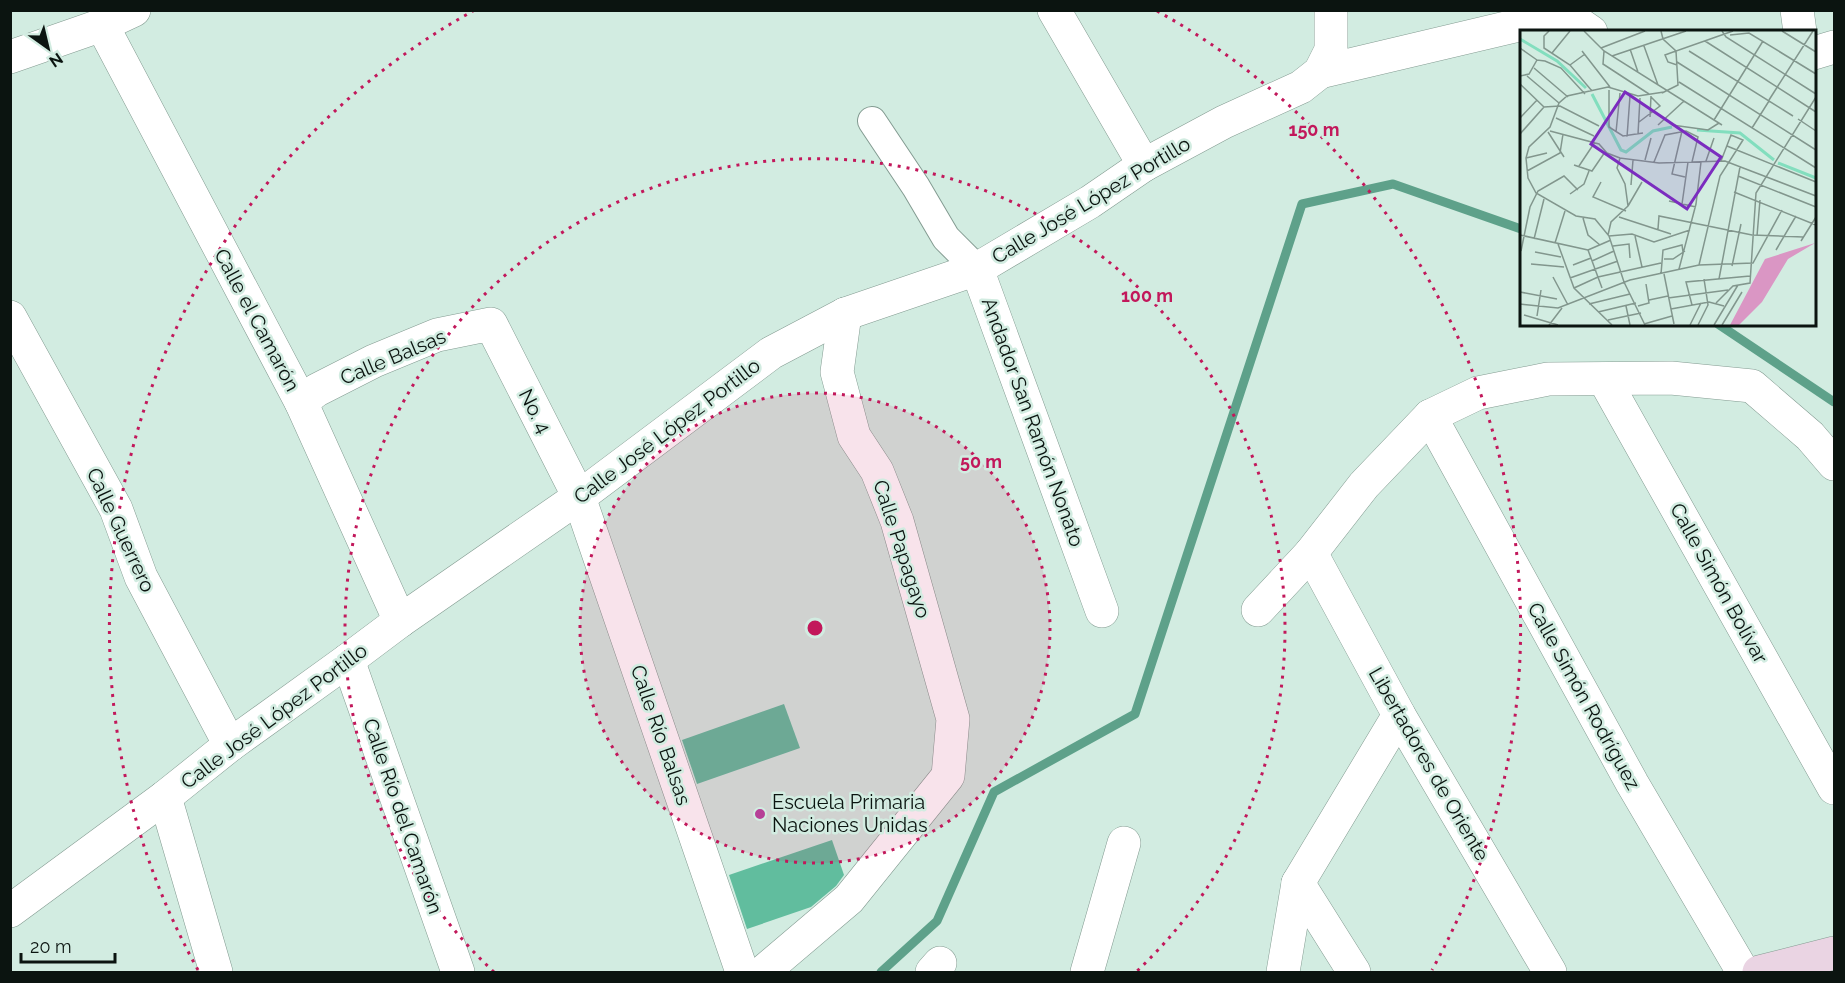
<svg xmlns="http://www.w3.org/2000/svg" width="1845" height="983" viewBox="0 0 1845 983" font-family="Raleway,sans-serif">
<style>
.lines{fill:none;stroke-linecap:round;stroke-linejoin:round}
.stream{stroke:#5ea18a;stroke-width:9}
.building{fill:#61bd9e}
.pedestrian-casing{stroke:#839b91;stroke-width:30}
.minor-casing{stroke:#839b91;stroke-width:34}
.tertiary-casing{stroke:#839b91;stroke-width:34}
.secondary-casing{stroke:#839b91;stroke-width:34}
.pedestrian{stroke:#fff;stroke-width:28}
.minor{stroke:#fff;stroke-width:33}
.tertiary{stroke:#fff;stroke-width:33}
.secondary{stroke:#ead4e3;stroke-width:33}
.ring{fill:none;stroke:#c2185b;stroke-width:3;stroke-dasharray:3 6}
.poi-dot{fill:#b64097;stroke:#d2ece1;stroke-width:2}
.labels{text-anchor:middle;stroke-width:5;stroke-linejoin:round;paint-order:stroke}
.street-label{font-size:20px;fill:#0b1410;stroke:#d2ece1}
.poi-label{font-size:20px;fill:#0b1410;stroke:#d2ece1;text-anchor:start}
.inset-river{fill:none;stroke:#82debe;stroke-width:3}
.inset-road{fill:none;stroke:#82968d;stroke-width:1.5}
.view{fill:#7b2cbf;fill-opacity:0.15;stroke:#7b2cbf;stroke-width:3}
.inset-edge{fill:none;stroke:#0b1410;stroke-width:3}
.centre{fill:#c2185b;stroke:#d2ece1;stroke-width:3}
.ring-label{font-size:18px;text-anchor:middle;font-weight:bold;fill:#c2185b;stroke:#d2ece1;stroke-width:5;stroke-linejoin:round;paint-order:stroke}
</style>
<rect width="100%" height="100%" fill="#d2ece1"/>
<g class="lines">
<g class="stream">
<polyline points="1718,324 1834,402"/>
<polyline points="881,972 937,921 994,792 1135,714 1302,204 1393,184 1521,229"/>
</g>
</g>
<g class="building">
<polygon points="784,704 800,748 697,784 682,740"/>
<polygon points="832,840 844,875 836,886 811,907 747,929 729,875"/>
</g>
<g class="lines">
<defs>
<polyline id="pedestrian" points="872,121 916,187 946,238 977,269"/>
<g id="minor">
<polyline points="1054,10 1144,165"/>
<polyline points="1797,10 1800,32"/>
<polyline points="102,25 301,402 400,621"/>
<polyline points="1814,53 1834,47"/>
<polyline points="10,57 102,25 134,10"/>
<polyline points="1320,72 1544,19 1578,23 1591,32"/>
<polyline points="977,269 1102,611"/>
<polyline points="10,317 116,509 141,577 230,745"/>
<polyline points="1604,379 1834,788"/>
<polyline points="301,402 317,390 374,361 437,335 491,324 579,497 742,972"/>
<polyline points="1430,416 1632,783 1743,972"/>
<polyline points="1311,553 1399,715 1550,972"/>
<polyline points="1258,610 1311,553 1364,485 1430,416 1478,393 1548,379 1671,378 1752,386 1810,436 1834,464"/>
<polyline points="348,660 458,972"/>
<polyline points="165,797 216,972"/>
<polyline points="1298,883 1354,972"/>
<polyline points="763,972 849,899 948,776 953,719 897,521 877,471 854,436 837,372 845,314"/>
<polyline points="932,972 940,963"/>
<polyline points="1087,972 1124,843"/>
<polyline points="1283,972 1298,883 1399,715"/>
</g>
<polyline id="tertiary" points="10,911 165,797 230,745 348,660 400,621 579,497 771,353 845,314 977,269 1090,202 1144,165 1224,122 1301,87 1320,72 1331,50 1331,10"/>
<polyline id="secondary" points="1759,972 1834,953"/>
</defs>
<use href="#pedestrian" class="pedestrian-casing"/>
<use href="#minor" class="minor-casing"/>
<use href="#tertiary" class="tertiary-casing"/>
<use href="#secondary" class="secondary-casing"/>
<use href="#pedestrian" class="pedestrian"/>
<use href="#minor" class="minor"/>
<use href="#tertiary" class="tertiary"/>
<use href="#secondary" class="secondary"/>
</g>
<circle cx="815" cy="628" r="235" fill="#c2185b" fill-opacity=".12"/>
<g class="ring">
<circle cx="815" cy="628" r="235"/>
<path d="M494 972A470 470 0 1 1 1136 972"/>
<path d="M198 970A705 705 0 0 1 473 11M1157 11A705 705 0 0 1 1432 970"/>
</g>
<circle class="poi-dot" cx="760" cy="814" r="6"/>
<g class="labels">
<g class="street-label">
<text transform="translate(1091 200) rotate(-31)" y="7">Calle José López Portillo</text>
<text transform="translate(257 320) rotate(62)" y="7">Calle el Camarón</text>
<text transform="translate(393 357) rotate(-23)" y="7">Calle Balsas</text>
<text transform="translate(535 411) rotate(63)" y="7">No. 4</text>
<text transform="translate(1033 422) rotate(70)" y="7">Andador San Ramón Nonato</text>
<text transform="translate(667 431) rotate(-37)" y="7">Calle José López Portillo</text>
<text transform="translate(121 530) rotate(65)" y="7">Calle Guerrero</text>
<text transform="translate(902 549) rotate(72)" y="7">Calle Papagayo</text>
<text transform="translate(1719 583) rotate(61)" y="7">Calle Simón Bolívar</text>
<text transform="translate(1584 696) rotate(61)" y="7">Calle Simón Rodríguez</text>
<text transform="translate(274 716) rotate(-37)" y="7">Calle José López Portillo</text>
<text transform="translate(661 735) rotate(71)" y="7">Calle Río Balsas</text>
<text transform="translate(1429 764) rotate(60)" y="7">Libertadores de Oriente</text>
<text transform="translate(403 816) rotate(71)" y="7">Calle Río del Camarón</text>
</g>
<g class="poi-label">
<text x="772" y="809">Escuela Primaria<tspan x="772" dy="23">Naciones Unidas</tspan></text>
</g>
</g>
<g transform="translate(1520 30)">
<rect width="296" height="296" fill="#d2ece1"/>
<path d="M295,213L268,229L242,272L219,295H210L245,229Z" fill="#da96c4"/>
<path class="inset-river" d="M0,9L37,31L66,58M72,64L101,120L106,122L133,101L152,97M177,100L220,103L254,130M258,133L296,148"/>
<path class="inset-road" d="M29,1L24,6V18L50,35L72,61M64,1L84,21L202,95M141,1L143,9L156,21L145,25L148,32L157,35M202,1L206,7L296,64M262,1L296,22M210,5L229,3L296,44M185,11L296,82M124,16L138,55M0,18L17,30M81,18L125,1M110,19L118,42M62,21L90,57M84,21L83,34L129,64M169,21L273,86M32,23L50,1M92,26L166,1M157,32L296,120M50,35L65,24M14,38L48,67M0,46L9,44L17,30L25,31L41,38L65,64M7,46L39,73M159,52L296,138M0,54L24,77L40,76L79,96M89,60V97L103,106L123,103M142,63L158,55L156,21L213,1M249,70L293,1M130,87L131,66M0,88L17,70M36,88L74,106M278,89L296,101M194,90L243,11M119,92L140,76L131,67M138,95L164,71M152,95L188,100L199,93M232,98L249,71M30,101L79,114L87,123L100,128M162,101L152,144L165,147M28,102L44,127M96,102L100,63M0,104L24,77M118,104L120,68M107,107L110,66M207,116L296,152M6,128L27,123M125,130L131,108M186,131L194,108M134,132L145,105L166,101L178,107L172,132M54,135L72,141L85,122M59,136L75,112M7,141L40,123L43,104M218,146L296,177M81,152L73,167L106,181M111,155L113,130M214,162L296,195M50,164L64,154L69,141M149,171L176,177M162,174L168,132M108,176L122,152M99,187L151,204M63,188L68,205L80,215M138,199L139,186L232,205L283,207M0,205L68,220M88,205L91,192L108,176L105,154L97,138L100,128L139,133L205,131L296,166M89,206L112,204L134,212L170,200M115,206L122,237M237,206L240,170M14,209L24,169M281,211L296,187M35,213L45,181M38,214L54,258L92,295M93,216L109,214L110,228M68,220L82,258M68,220L91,210M256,220L276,186M1,221L10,177L18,161L44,146L58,160M15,222L41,227M144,229H153L165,221M72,231L94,221M11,234L44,237M53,235L71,228M179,235L200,146L223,110L211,105L201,131M212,236L221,194M159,239L176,174L181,132M141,244L143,220L162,215L163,222M144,244L154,294M33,247L48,275M50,248L98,231M199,249L220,137M54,258L78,247L141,233M0,262L37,269M148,268L208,260M129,270L148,266M196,273L213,256L230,253L236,163L296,67M0,274L38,278L110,250L179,235L233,233L262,180M69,274L110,264M172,275L166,252L230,246M106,276L110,295M118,276L129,273L126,254M151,279L189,272L204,276M78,282L116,273M4,285L38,295M17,286L21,260M88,290L121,283M124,294L152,286M29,295L42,278M125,295L104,252L89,206L75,189L56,186L16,163L8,148L6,128L9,117L30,97L39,73L47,66L88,57L118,66L144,62M170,295L181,273M178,295L188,275L184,249M194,295L218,255M202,295L222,262"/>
<path class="view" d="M105,62L201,127L167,179L71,114Z"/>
<rect width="296" height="296" class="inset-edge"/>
</g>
<circle cx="815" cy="628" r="9" class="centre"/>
<g class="ring-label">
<text x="1314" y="136">150 m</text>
<text x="1147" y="302">100 m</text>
<text x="981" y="468">50 m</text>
</g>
<rect width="1845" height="983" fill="none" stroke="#0b1410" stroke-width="24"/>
<g transform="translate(48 48) rotate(146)" stroke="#d2ece1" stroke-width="4.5" paint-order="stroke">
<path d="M0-4.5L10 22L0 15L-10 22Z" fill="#0b1410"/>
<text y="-9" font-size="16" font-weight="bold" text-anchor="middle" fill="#0b1410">N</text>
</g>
<path d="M21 953v9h94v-9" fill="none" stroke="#0b1410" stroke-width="3"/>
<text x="30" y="953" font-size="18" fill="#0b1410" stroke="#d2ece1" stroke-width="4.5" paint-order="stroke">20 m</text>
</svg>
